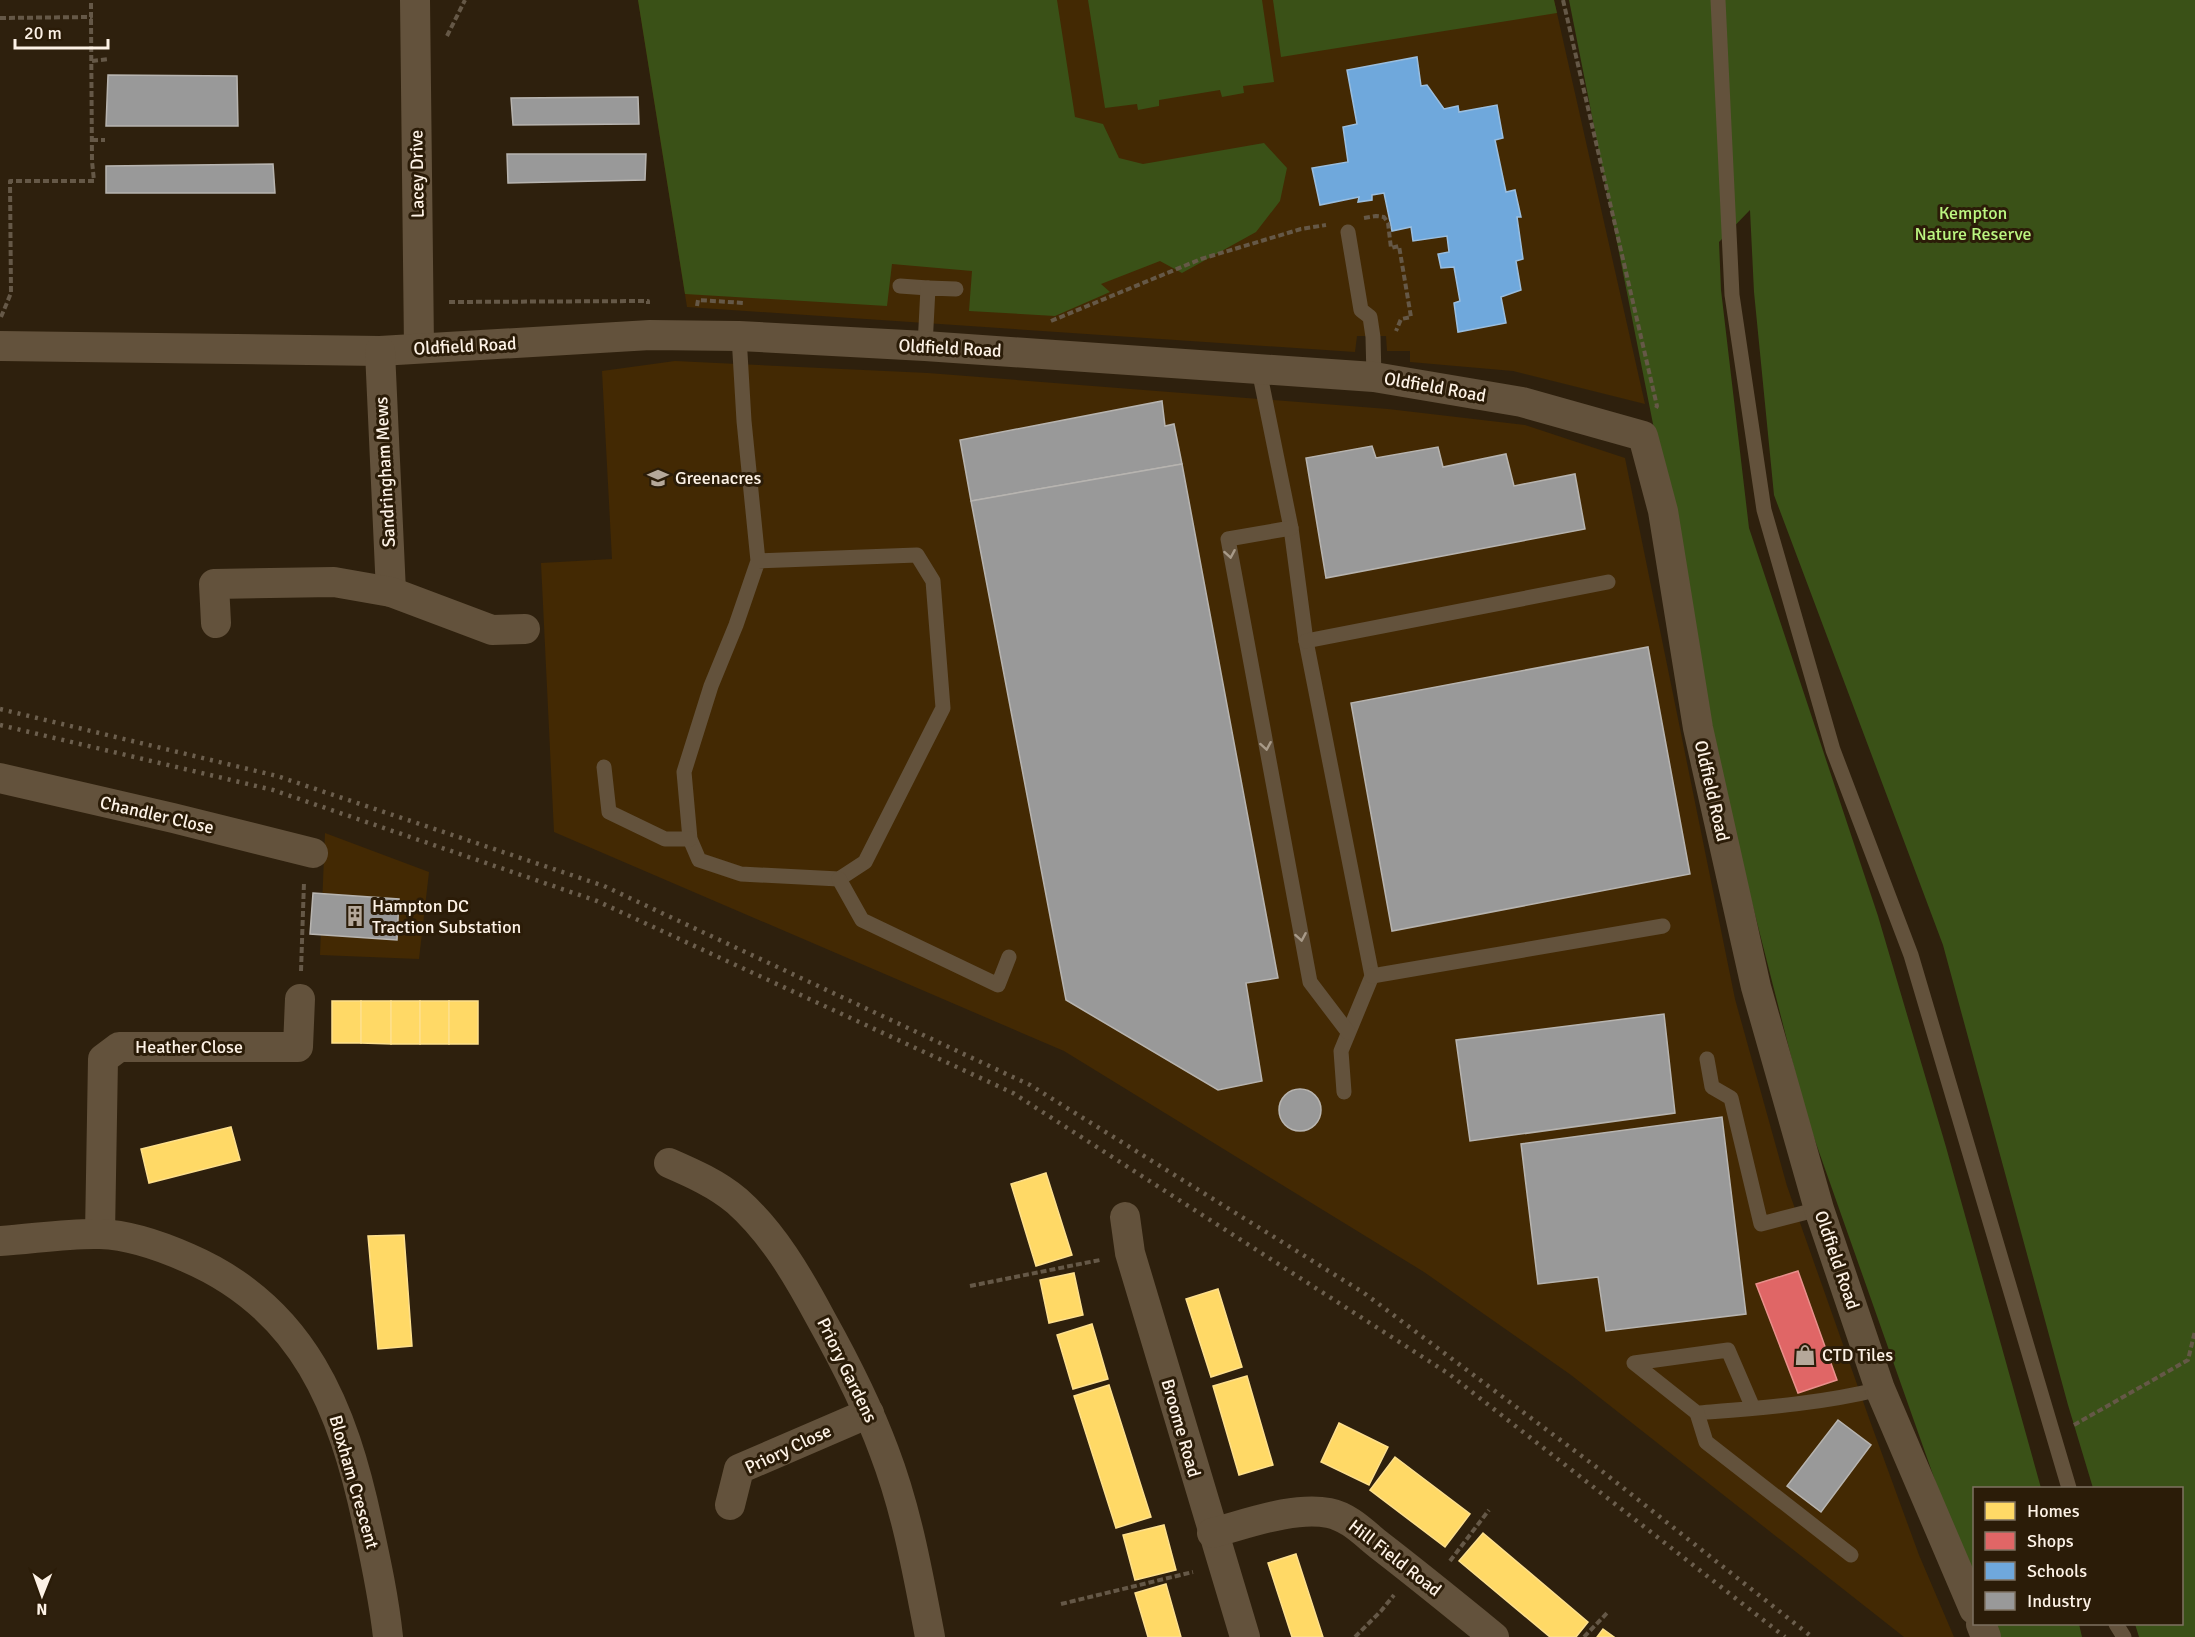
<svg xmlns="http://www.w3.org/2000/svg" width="2195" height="1637" viewBox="0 0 2195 1637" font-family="Signika,sans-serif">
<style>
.built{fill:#432903}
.green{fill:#3a5117}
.homes{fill:#ffd966;stroke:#fee08c;stroke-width:1.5}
.shops{fill:#e06666;stroke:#e9908c;stroke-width:1.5}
.schools{fill:#6fa8dc;stroke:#9abedf;stroke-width:1.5}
.industry{fill:#999;stroke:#b7b4b0;stroke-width:1.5}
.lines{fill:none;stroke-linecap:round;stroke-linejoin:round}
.path{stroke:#655847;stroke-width:4;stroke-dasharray:6 3;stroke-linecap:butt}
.lane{stroke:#63523c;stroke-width:15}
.street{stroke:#63523c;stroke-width:30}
.rail{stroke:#6c5f4e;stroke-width:4.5;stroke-dasharray:3 6;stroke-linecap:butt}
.oneway{stroke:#a89a88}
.labels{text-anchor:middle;stroke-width:6;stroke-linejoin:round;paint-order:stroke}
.street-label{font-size:18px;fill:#fdf2e6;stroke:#2b1c08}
.park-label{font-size:18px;fill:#bcf681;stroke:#2b1c08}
.poi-label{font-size:18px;fill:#fdf2e6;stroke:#2b1c08;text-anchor:start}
</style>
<rect width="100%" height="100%" fill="#2e200d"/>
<g class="built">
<polygon points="638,0 1554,0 1645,404 1513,371 1410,362 1410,351 1387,351 1386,336 1357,336 1355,352 687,307"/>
<polygon points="675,361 928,373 1388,409 1525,425 1625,458 1735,999 1787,1186 1870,1421 1919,1555 1954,1637 1904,1637 1571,1375 1424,1272 1064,1051 554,832 541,563 612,559 602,371"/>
<polygon points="325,833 429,872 419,959 320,955"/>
</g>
<g class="green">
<polygon points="638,0 1057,0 1075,117 1103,124 1119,158 1143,164 1264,143 1287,168 1280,201 1256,232 1182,273 1160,261 1101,284 1110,292 1055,316 969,311 972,271 892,264 887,306 685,294"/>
<polygon points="1088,0 1262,0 1274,82 1243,86 1244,93 1222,97 1220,90 1159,100 1159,106 1138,110 1137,104 1105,108"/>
<polygon points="1273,0 1554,0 1557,13 1281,57"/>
<polygon points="1569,0 2195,0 2195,1637 2139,1637 2135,1624 2182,1624 2182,1488 2093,1488 2068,1405 1943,945 1774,495 1754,292 1750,210 1719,242 1721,290 1749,528 1878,916 1946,1147 2041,1488 1974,1488 1974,1590 1973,1588 1806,1115 1706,722 1655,434"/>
<polygon points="1991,1624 2079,1624 2082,1637 1998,1637"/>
</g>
<g class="homes">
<rect x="332" y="1001" width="29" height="42"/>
<polygon points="361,1001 391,1001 391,1044 361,1043"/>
<rect x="391" y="1001" width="29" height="43"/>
<rect x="420" y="1001" width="29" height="43"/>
<rect x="449" y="1001" width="29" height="43"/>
<polygon points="231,1127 240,1160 149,1183 141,1149"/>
<polygon points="1046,1173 1072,1255 1036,1266 1011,1184"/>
<polygon points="404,1235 412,1346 378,1349 368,1236"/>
<polygon points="1074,1273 1083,1315 1049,1323 1040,1280"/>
<polygon points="1218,1289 1242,1367 1211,1377 1186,1299"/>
<polygon points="1092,1324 1108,1379 1073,1389 1057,1335"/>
<polygon points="1247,1376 1273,1465 1239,1475 1213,1386"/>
<polygon points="1109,1385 1151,1517 1116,1528 1074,1396"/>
<polygon points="1339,1423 1388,1447 1369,1485 1321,1462"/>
<polygon points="1395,1457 1470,1514 1445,1547 1370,1490"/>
<polygon points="1164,1525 1176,1570 1135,1580 1123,1535"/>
<polygon points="1483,1533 1588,1622 1576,1637 1550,1637 1459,1561"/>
<polygon points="1296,1554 1323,1637 1292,1637 1268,1563"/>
<polygon points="1166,1584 1181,1637 1148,1637 1135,1593"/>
<polygon points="1603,1629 1614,1637 1597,1637"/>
</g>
<polygon class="shops" points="1798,1271 1837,1380 1798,1393 1756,1284"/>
<polygon class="schools" points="1417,57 1421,86 1427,85 1444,109 1458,106 1459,112 1497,105 1503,138 1495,140 1506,192 1515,190 1521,217 1517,217 1523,259 1516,261 1521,290 1501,297 1506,323 1458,332 1454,303 1460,301 1454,267 1441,268 1438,254 1449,252 1447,236 1413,241 1411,227 1392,231 1384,193 1372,195 1372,200 1358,202 1359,197 1320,205 1312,168 1348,162 1343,127 1357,124 1347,70"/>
<g class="industry">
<polygon points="108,75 237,76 238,126 106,126"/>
<polygon points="638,97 639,124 513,125 511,98"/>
<polygon points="507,154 646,154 645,180 508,183"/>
<polygon points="273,164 275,193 106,193 106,166"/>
<polygon points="1162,401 1165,426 1174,424 1182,464 971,501 960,440"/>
<polygon points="1372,446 1376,458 1438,447 1443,467 1506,454 1514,486 1575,474 1585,529 1326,578 1306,458"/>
<polygon points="1182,464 1278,978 1246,983 1262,1081 1218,1090 1066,1000 971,501"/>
<polygon points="1648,647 1690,874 1392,931 1351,703"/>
<polygon points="313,893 399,899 397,940 310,934"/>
<polygon points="1664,1014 1675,1113 1470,1141 1456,1040"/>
<circle cx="1300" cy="1110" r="21"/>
<polygon points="1722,1117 1746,1314 1606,1331 1598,1277 1538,1284 1521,1144"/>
<polygon points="1838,1420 1871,1445 1821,1512 1787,1486"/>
</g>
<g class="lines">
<g class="path">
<polyline points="1563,0 1657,406 1656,408"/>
<polyline points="0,18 91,17 91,0"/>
<polyline points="447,36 465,0"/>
<polyline points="92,61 109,59"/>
<polyline points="92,140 105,140"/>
<polyline points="1364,218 1376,216 1384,217 1388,223 1391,248 1399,246 1411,317 1401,319 1396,331"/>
<polyline points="449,302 648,301 648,304"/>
<polyline points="697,306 698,300 744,303"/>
<polyline points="1,317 11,293 10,181 94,181 92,161 91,17"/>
<polyline points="1051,321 1201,259 1301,229 1326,225"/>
<polyline points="301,971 304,882"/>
<polyline points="970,1286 1100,1260"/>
<polyline points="2074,1425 2188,1360 2195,1331"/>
<polyline points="1450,1561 1489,1510"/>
<polyline points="1061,1604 1193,1572"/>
<polyline points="1355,1637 1381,1611 1394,1595"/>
<polyline points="1584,1637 1608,1612"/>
</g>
<g class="lane">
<polyline points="1718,0 1732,295 1764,510 1833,750 1911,955 2069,1488"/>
<polyline points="1348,232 1361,310 1370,317 1373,337 1374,377"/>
<polyline points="900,286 928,288"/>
<polyline points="739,336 744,421 758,561 736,625 711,686 684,772 690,839 699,860 741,874 839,879 865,862 943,708 933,581 917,555 758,561"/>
<polyline points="925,346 928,288 956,289"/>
<polyline points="1259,370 1291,528 1306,641 1372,976 1341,1051 1344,1092"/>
<polyline points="1291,528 1228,539 1310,982 1348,1032"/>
<polyline points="1306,641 1608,582"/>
<polyline points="604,767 609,812 665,839 690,839"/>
<polyline points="839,879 862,920 998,985 1009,957"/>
<polyline points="1372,976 1663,926"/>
<polyline points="1707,1059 1712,1087 1731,1098 1761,1224 1819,1209"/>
<path d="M1753,1408L1728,1350L1634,1363L1697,1413C1759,1408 1820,1404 1880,1389"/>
<polyline points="1697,1413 1706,1442 1851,1555"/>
<polyline points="2116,1624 2124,1637"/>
</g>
<g class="street">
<polyline points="415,0 419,348"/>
<polyline points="0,346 380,351 650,335 739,336 925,346 1374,377 1522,402 1643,436 1663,511 1698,728 1756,987 1819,1209 1880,1389 1974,1609"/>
<polyline points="380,351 391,592"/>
<polyline points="216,623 214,584 334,582 391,592 492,630 525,629"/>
<polyline points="0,778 173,818 313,853"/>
<path d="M669,1163C692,1173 717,1184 737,1201C773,1233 798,1276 821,1319C845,1362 867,1405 884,1451C907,1511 918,1574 930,1637"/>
<polyline points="1125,1217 1130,1253 1245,1637"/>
<polyline points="100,1234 103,1059 119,1047 298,1047 300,999"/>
<path d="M0,1241C33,1239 67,1233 100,1234C130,1235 161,1246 188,1258C304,1308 343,1408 368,1525C376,1562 384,1599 388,1637"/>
<polyline points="730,1505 739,1469 869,1413"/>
<path d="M1212,1533C1247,1524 1294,1506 1329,1513C1349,1517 1364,1533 1379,1545C1418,1575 1456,1606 1494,1637"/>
<polyline points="1981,1624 1986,1637"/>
</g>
<g class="rail">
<polyline points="0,709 277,776 604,886 1030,1085 1364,1293 1603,1472 1812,1637"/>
<polyline points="0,725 273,790 597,901 1013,1093 1449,1374 1785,1637"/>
</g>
</g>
<defs><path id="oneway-chevron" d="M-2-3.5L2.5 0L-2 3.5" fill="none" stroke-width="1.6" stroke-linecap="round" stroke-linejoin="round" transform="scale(1.5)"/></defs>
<g class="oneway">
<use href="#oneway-chevron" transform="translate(1230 554) rotate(80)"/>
<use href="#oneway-chevron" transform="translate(1266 746) rotate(80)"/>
<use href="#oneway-chevron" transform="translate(1301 937) rotate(80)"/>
</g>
<defs>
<symbol id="school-bare" viewBox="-9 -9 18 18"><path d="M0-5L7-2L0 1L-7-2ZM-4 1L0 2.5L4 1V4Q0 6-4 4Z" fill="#b5a89a" stroke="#2b1c08" stroke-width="2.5" paint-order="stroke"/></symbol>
<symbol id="building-bare" viewBox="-9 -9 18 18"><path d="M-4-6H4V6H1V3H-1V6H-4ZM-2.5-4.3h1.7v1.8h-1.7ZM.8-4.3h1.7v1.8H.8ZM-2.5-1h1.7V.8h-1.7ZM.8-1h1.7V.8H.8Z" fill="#b5a89a" stroke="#2b1c08" stroke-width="2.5" paint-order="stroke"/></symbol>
<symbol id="shop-bare" viewBox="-9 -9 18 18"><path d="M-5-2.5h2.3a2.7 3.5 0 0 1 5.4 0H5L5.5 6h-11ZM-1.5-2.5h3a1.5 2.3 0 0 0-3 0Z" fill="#b5a89a" stroke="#2b1c08" stroke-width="2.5" paint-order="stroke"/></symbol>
</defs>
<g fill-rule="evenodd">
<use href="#school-bare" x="643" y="463" width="30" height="30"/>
<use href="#building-bare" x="340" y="901" width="30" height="30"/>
<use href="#shop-bare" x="1790" y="1340" width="30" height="30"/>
</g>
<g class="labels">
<g class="street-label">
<text transform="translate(417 174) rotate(-91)" y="6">Lacey Drive</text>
<text transform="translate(465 346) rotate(-3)" y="6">Oldfield Road</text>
<text transform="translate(950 348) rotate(3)" y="6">Oldfield Road</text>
<text transform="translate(1435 387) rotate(10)" y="6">Oldfield Road</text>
<text transform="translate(385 472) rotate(-93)" y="6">Sandringham Mews</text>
<text transform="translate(1712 791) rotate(77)" y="6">Oldfield Road</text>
<text transform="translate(157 815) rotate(13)" y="6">Chandler Close</text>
<text x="189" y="1053">Heather Close</text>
<text transform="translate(1837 1260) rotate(71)" y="6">Oldfield Road</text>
<text transform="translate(847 1370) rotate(64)" y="6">Priory Gardens</text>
<text transform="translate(1181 1428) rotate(74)" y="6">Broome Road</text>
<text transform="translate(788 1449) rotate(-25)" y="6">Priory Close</text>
<text transform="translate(354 1482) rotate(74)" y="6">Bloxham Crescent</text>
<text transform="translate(1395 1558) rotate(38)" y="6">Hill Field Road</text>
</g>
<g class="park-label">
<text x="1973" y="219">Kempton<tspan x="1973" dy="21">Nature Reserve</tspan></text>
</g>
<g class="poi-label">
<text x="675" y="484">Greenacres</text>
<text x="372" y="912">Hampton DC<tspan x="372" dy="21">Traction Substation</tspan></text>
<text x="1822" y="1361">CTD Tiles</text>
</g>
</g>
<rect x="1973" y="1487" width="210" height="138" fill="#2b1c08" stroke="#7f7261" stroke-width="1.5"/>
<rect x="1985" y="1502" width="30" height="18" fill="#ffd966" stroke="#7f7261" stroke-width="1.5"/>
<text x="2027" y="1517" font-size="18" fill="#fdf2e6">Homes</text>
<rect x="1985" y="1532" width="30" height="18" fill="#e06666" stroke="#7f7261" stroke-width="1.5"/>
<text x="2027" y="1547" font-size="18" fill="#fdf2e6">Shops</text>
<rect x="1985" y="1562" width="30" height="18" fill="#6fa8dc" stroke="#7f7261" stroke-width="1.5"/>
<text x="2027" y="1577" font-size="18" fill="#fdf2e6">Schools</text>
<rect x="1985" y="1592" width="30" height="18" fill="#999999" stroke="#7f7261" stroke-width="1.5"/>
<text x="2027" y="1607" font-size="18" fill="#fdf2e6">Industry</text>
<g transform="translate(42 1595) rotate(181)" stroke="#2b1c08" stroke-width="4.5" paint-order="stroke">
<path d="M0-4.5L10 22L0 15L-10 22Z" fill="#fdf2e6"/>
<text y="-9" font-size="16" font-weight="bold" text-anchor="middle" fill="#fdf2e6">N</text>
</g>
<path d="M15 39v9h93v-9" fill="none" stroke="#fdf2e6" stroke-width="3"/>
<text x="24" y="39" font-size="18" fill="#fdf2e6" stroke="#2b1c08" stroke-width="4.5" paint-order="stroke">20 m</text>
</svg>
